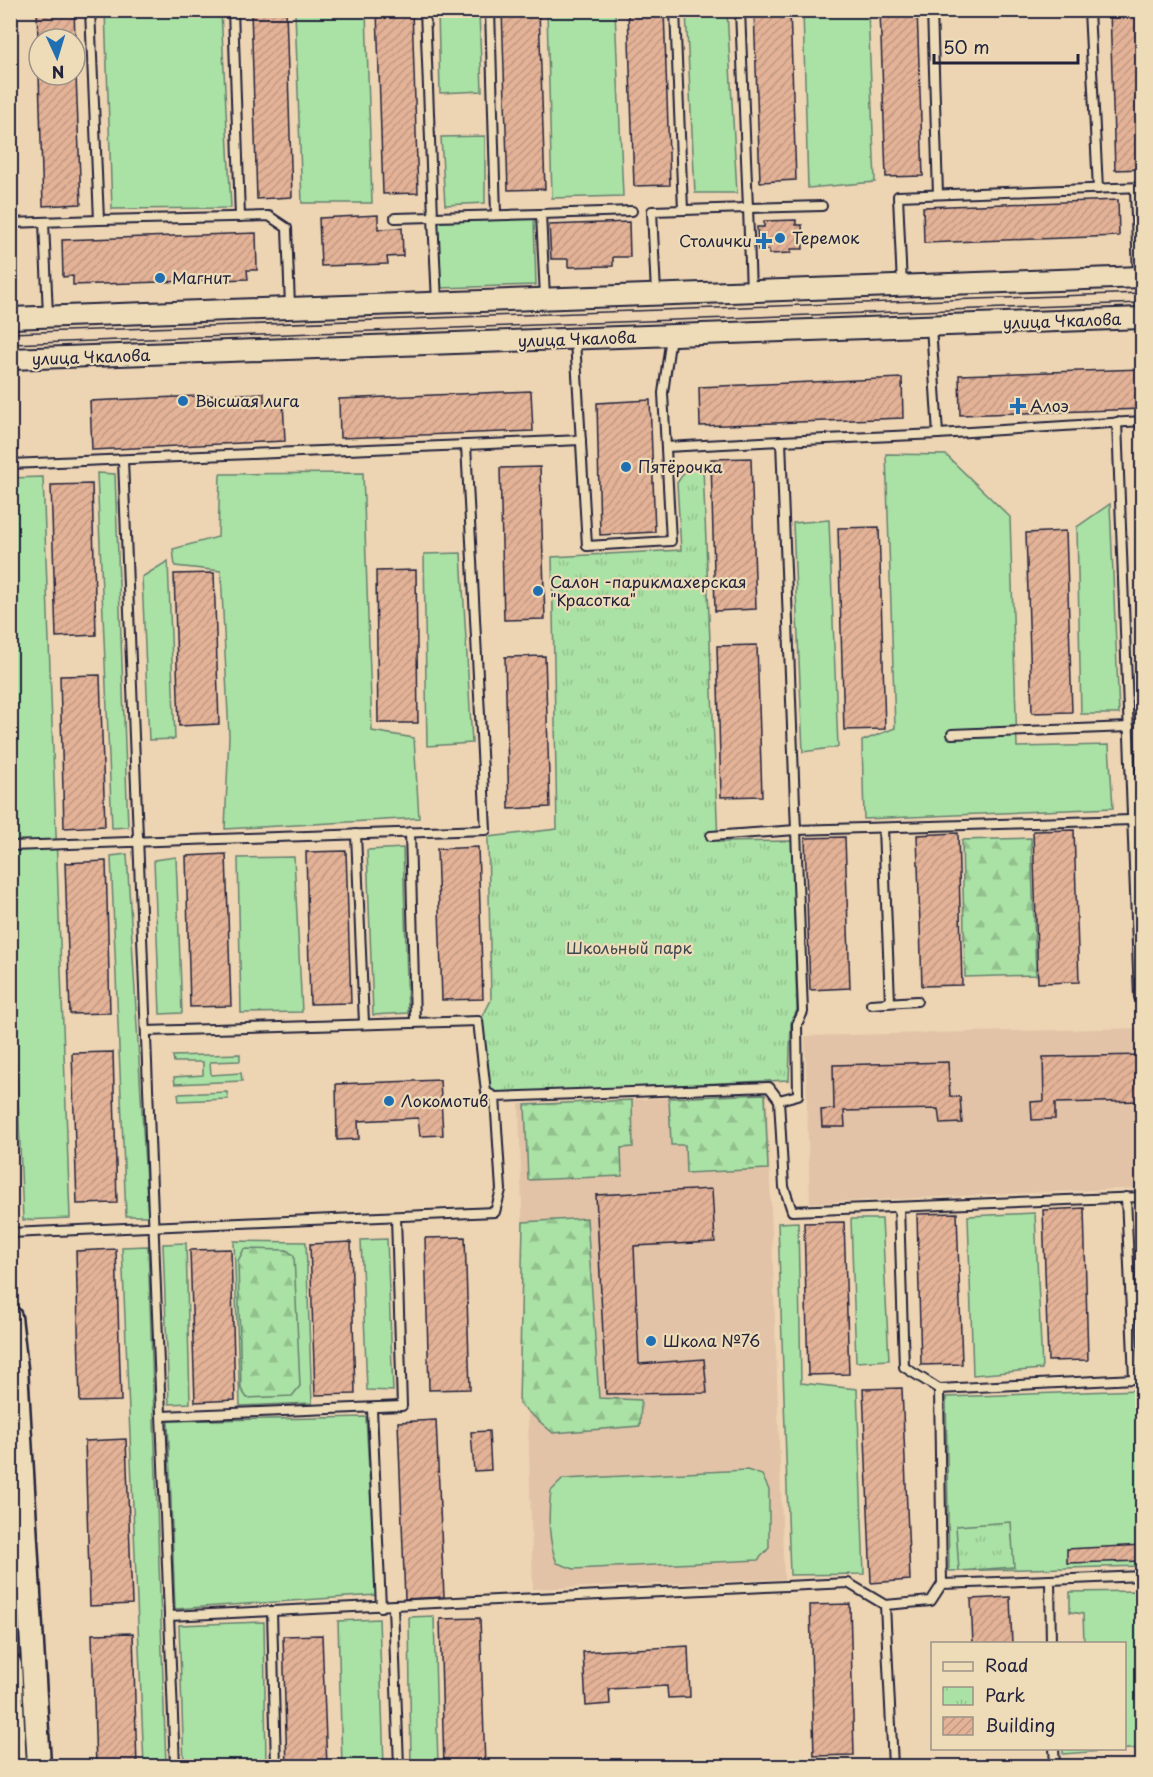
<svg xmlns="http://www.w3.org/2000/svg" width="1153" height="1777" viewBox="0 0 1153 1777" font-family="'Playpen Sans',sans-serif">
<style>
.built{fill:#e2c3a7}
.grass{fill:#aae1a4;stroke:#668270;stroke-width:1.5}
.forest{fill:url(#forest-firs);stroke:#668270;stroke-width:1.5}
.park{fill:url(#park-tufts);stroke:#668270;stroke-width:1.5}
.building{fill:url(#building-hatch);stroke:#22223b;stroke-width:1.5}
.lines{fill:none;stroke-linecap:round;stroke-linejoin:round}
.service-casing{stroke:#22223b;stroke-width:12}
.tertiary-casing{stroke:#22223b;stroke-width:24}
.secondary-casing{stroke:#22223b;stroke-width:27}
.service{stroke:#eedcb9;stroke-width:8}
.tertiary{stroke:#eedcb9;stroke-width:20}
.secondary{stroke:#eedcb9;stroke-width:22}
.tram{stroke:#22223b;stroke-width:1.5}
.poi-dot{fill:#1f6fb2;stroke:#eedcb9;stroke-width:2}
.labels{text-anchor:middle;stroke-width:4.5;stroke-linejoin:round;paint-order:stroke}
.poi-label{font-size:16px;fill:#22223b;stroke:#eedcb9;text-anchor:start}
.street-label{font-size:16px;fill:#22223b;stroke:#eedcb9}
.park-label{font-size:16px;fill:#3d4850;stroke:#eedcb9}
</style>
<defs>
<pattern id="forest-firs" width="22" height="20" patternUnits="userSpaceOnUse" patternTransform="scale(1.5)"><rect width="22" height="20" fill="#aae1a4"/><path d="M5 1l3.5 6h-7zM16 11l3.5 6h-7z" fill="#92c18e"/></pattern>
<pattern id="park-tufts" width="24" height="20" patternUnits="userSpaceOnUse" patternTransform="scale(1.5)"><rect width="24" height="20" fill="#aae1a4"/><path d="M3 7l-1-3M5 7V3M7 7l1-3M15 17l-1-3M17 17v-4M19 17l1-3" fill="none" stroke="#92c18e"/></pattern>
<pattern id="building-hatch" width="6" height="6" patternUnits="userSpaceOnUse" patternTransform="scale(1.5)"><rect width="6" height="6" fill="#e3b297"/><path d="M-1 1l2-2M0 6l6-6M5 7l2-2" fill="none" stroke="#c29983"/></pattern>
</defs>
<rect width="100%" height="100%" fill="#edd4b3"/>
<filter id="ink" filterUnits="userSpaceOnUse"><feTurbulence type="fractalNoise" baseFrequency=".0167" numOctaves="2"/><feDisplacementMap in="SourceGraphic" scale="12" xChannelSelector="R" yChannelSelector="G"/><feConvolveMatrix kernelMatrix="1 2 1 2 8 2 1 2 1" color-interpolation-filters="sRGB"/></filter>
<g filter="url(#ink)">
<g class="built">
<polygon points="1142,1028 1142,1188 810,1203 805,1036"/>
<polygon points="767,1094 784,1579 533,1589 519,1104"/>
</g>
<g class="grass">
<polygon points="105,11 221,11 231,208 112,209"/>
<polygon points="295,11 366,11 372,203 302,203"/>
<polygon points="438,11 479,11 482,91 440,93"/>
<polygon points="547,11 615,11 623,196 552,198"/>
<polygon points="686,11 727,11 737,193 695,193"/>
<polygon points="803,11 868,11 875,182 808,188"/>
<polygon points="485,136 485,203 445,205 441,137"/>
<polygon points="534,219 536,285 441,288 438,222"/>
<polygon points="886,454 946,455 1010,517 1017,747 1109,745 1113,808 864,819 862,741 895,728"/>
<polygon points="97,473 115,474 128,827 112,828"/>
<polygon points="363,473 372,731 414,738 419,818 225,829 229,736 221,571 175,566 173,549 218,537 220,474"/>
<polygon points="43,477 70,1218 23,1220 10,900 10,478"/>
<polygon points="1110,504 1119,714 1081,714 1077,527"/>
<polygon points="829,520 838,747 803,752 793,523"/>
<polygon points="461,553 472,743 427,746 424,554"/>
<polygon points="168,561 175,739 149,740 142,577"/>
<polygon points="403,848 408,1013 373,1015 367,850"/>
<polygon points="127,854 148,1216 126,1216 111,856"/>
<polygon points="176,857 182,1013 160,1014 154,860"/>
<polygon points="294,857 302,1012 241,1013 238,858"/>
<polygon points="240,1054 240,1061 210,1062 211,1075 241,1073 242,1081 175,1084 174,1077 203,1075 203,1062 174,1062 173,1056"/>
<polygon points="227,1092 228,1099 179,1101 178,1094"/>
<polygon points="1035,1213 1042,1369 973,1375 968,1216"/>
<polygon points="851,1219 882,1219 889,1360 856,1362"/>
<polygon points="798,1222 801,1383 857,1389 864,1574 790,1575 778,1223"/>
<polygon points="387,1239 393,1391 367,1390 361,1240"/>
<polygon points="234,1241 306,1242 312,1403 240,1406"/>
<polygon points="186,1243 190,1403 169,1404 163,1244"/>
<polygon points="148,1246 166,1766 144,1766 122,1247"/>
<polygon points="1139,1390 1142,1395 1142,1566 949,1571 946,1397"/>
<polygon points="366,1417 376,1595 175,1609 168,1421"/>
<path d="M747,1470L762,1475L769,1490V1548L758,1560L574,1569L557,1563C548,1542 548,1513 551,1491L563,1479Z"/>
<polygon points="1142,1591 1142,1748 1063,1754 1063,1749 1124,1748 1124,1644 1084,1643 1083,1614 1070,1612 1070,1592"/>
<polygon points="434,1616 438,1766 411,1766 409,1617"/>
<polygon points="379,1619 384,1766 342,1766 338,1621"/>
<polygon points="264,1622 266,1766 184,1766 179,1625"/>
</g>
<g class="forest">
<polygon points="1031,838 1036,975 965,977 962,840"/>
<polygon points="765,1094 768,1169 686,1173 685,1145 671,1145 669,1098"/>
<polygon points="632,1100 633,1147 621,1148 622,1176 528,1180 525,1105"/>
<polygon points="587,1218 599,1398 641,1400 640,1426 553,1433 519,1404 523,1222"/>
<polygon points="244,1249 287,1250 294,1256 300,1386 292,1396 247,1398 241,1389 238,1261"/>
</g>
<g class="park">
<polygon points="703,467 718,842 792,841 797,1010 791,1023 789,1080 503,1093 489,1090 482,1018 491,1000 488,837 557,829 552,557 681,550 677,483 685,471"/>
<polygon points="1011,1522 1014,1567 959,1571 956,1526"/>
</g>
<g class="building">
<polygon points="37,10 74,10 75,39 38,39"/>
<polygon points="251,10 286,10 292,197 257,199"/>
<polygon points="377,10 412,10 418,193 383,194"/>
<polygon points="502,10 539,10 545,189 508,190"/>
<polygon points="628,10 664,10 670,185 634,186"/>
<polygon points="754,10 790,10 796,180 760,182"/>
<polygon points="880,10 917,10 923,176 886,177"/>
<polygon points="1110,10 1143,10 1143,169 1115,170"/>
<polygon points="39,75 76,75 81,204 43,206"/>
<polygon points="1118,200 1119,236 924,243 923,207"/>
<polygon points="378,215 378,229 402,228 403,256 387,257 388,264 321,266 319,218"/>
<polygon points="796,220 796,225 802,225 803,249 791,249 791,253 769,254 769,250 758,250 757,227 764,227 764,221"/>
<polygon points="629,222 630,257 613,257 613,266 568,267 568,259 551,259 549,225"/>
<polygon points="256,233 257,270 247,270 248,279 73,285 73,276 63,277 62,240"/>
<polygon points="1143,369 1143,409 960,415 959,375"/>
<polygon points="902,378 903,418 700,426 699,387"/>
<polygon points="531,391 533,431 340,438 339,399"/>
<polygon points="264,393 264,402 283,401 285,441 92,450 90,401"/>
<polygon points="650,400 655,532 600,535 597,403"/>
<polygon points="751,458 756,609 715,611 711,459"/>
<polygon points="540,467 545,619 504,620 500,468"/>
<polygon points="92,484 96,635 56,637 51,485"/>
<polygon points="879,527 885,729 844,730 838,528"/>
<polygon points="1066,531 1072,712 1032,713 1026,533"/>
<polygon points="416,570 418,723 378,723 376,571"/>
<polygon points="214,573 219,724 179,726 174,574"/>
<polygon points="757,645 762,796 721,797 717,646"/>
<polygon points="545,656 550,807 509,809 505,657"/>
<polygon points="100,675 105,826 64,828 60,676"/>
<polygon points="1074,830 1079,982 1038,983 1033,831"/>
<polygon points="958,833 962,985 922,986 917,835"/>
<polygon points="845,837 850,988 810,990 805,838"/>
<polygon points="478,847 483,999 442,1000 437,849"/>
<polygon points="346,851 351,1003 310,1004 306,852"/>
<polygon points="226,854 231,1006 190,1007 186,856"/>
<polygon points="106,861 110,1013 70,1014 65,863"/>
<polygon points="113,1052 117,1203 77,1204 72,1053"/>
<polygon points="1143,1055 1143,1101 1055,1103 1055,1119 1032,1120 1031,1102 1044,1101 1043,1057"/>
<polygon points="948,1062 950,1096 960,1097 962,1123 940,1124 938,1109 844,1111 845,1127 822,1127 821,1110 834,1109 833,1065"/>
<polygon points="440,1080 443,1135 420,1136 418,1118 358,1121 359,1139 337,1140 336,1084"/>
<polygon points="712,1189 715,1242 634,1246 639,1364 704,1359 707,1393 606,1394 596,1195"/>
<polygon points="1084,1208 1088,1360 1048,1361 1043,1210"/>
<polygon points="957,1213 962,1364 921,1365 917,1214"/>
<polygon points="844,1222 849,1374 808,1375 804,1223"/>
<polygon points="465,1237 470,1389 429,1390 425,1238"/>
<polygon points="351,1242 355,1394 315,1395 310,1244"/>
<polygon points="116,1249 121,1401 80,1402 76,1251"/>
<polygon points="231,1249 235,1400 195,1402 190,1250"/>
<polygon points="902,1388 910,1580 871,1583 863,1389"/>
<polygon points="436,1420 444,1597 405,1599 398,1422"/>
<polygon points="489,1431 491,1470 474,1471 471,1432"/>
<polygon points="126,1439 132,1604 90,1606 85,1441"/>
<polygon points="1143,1545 1143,1561 1067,1563 1067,1549"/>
<polygon points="1010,1597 1012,1644 973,1644 971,1599"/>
<polygon points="850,1604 854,1755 814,1756 810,1605"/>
<polygon points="480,1618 485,1767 444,1767 440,1619"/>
<polygon points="133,1633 137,1767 96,1767 92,1634"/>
<polygon points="322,1635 327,1767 287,1767 283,1636"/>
<polygon points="688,1646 690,1697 668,1698 667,1686 609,1689 610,1704 586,1706 583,1652"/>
</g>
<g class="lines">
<defs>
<g id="service">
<polyline points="90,10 99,220 269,216 287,228 290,306"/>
<polyline points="233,10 240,217"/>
<polyline points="490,10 496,215"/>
<polyline points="675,10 683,210"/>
<polyline points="740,10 748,208 822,206"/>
<polyline points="932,10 938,194"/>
<polyline points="1089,10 1098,189"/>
<polyline points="1135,188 1138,276"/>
<polyline points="395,218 433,217 425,10"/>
<polyline points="44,222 48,315"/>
<polyline points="10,223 99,220"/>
<polyline points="902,286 898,196 1142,187"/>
<polyline points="656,293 652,211 748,208 751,291"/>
<polyline points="545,297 541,214 632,211"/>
<polyline points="437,302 433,217 541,214"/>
<polyline points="575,340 587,546 671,541 663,393 671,336"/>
<polyline points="1117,422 1139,997"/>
<polyline points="938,434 1142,421"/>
<polyline points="781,441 938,434 931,326"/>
<polyline points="466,445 581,440"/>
<polyline points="666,447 781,441 796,830 1132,820"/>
<polyline points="123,460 175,1766"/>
<polyline points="10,464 466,445 486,830 10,846"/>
<polyline points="952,734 1129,727"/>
<polyline points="883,828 890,1002"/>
<polyline points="410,832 415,1021"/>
<polyline points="356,834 364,1023"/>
<polyline points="711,836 796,830 803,1012 797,1024 798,1095 779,1100"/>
<polyline points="871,1004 917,1001"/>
<polyline points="146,1031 478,1021 486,1092 495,1097"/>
<polyline points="1126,1197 1134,1379 1142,1383"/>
<polyline points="899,1207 904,1367 939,1389 1134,1379"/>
<polyline points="10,1233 495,1212 501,1190 495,1097 769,1087 779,1100 784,1187 792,1211 1142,1197"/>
<polyline points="939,1389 942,1584 1050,1580"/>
<polyline points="372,1409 381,1607"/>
<polyline points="162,1416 402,1406 396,1217"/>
<polyline points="393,1606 399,1766"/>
<polyline points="272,1611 276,1766"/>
<polyline points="169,1616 848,1583 885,1605"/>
<polyline points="1051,1644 1050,1580 1142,1576"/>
<polyline points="1054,1748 1055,1766"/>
<polyline points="893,1766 885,1605 931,1601 942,1584"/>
</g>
<g id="tertiary">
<polyline points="10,318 1142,277"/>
<polyline points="10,359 1142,318"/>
</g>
<g id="secondary">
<polyline points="10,1317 16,1369 39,1766"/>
<polyline points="10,1665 15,1766"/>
</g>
</defs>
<use href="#service" class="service-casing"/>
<use href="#tertiary" class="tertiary-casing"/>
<use href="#secondary" class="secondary-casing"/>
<use href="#service" class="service"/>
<use href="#tertiary" class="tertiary"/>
<use href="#secondary" class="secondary"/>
<g class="tram">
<polyline points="10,333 1142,293"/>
<polyline points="10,344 1142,303"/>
</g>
</g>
</g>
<g class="poi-dot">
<circle cx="780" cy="238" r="6"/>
<path d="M761 232h6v6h6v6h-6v6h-6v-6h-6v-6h6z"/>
<circle cx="160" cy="278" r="6"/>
<circle cx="183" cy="401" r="6"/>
<path d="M1015 397h6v6h6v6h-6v6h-6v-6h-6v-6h6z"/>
<circle cx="626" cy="467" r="6"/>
<circle cx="538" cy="591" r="6"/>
<circle cx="389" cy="1101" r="6"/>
<circle cx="651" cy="1341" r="6"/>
</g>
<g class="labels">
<g class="poi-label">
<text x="792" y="244">Теремок</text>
<text x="752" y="247" text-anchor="end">Столички</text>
<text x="172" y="284">Магнит</text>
<text x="195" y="407">Высшая лига</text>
<text x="1030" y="412">Алоэ</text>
<text x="638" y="473">Пятёрочка</text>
<text x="550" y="588">Салон -парикмахерская<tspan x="550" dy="18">"Красотка"</tspan></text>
<text x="401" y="1107">Локомотив</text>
<text x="663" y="1347">Школа №76</text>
</g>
<g class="street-label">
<text transform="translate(1062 321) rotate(-2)" y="6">улица Чкалова</text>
<text transform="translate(577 339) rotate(-2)" y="6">улица Чкалова</text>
<text transform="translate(91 357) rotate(-2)" y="6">улица Чкалова</text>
</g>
<g class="park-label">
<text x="629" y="954">Школьный парк</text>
</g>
</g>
<rect width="1153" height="1777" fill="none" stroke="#eedcb9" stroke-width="36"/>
<rect x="18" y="18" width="1117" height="1741" fill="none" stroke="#22223b" stroke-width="2" filter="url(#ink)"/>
<rect x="931" y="1642" width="195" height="108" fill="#eedcb9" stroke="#9c9287" stroke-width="1.5"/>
<rect x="943" y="1662" width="30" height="9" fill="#eedcb9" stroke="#9c9287" stroke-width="1.5"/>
<text x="985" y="1672" font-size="18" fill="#22223b">Road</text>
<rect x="943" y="1687" width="30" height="18" fill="url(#park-tufts)" stroke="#9c9287" stroke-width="1.5"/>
<text x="985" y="1702" font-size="18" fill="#22223b">Park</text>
<rect x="943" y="1717" width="30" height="18" fill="url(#building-hatch)" stroke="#9c9287" stroke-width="1.5"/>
<text x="985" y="1732" font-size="18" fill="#22223b">Building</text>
<g transform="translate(57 57) rotate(176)"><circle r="28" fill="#eedcb9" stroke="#9c9287" stroke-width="1.5"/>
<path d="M0-4.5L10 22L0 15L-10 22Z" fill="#1f6fb2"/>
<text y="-9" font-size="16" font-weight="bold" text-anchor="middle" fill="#22223b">N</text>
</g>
<path d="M934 54v9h144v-9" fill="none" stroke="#22223b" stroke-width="3"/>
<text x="943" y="54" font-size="18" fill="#22223b" stroke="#eedcb9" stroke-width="4.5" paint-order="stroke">50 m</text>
</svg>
